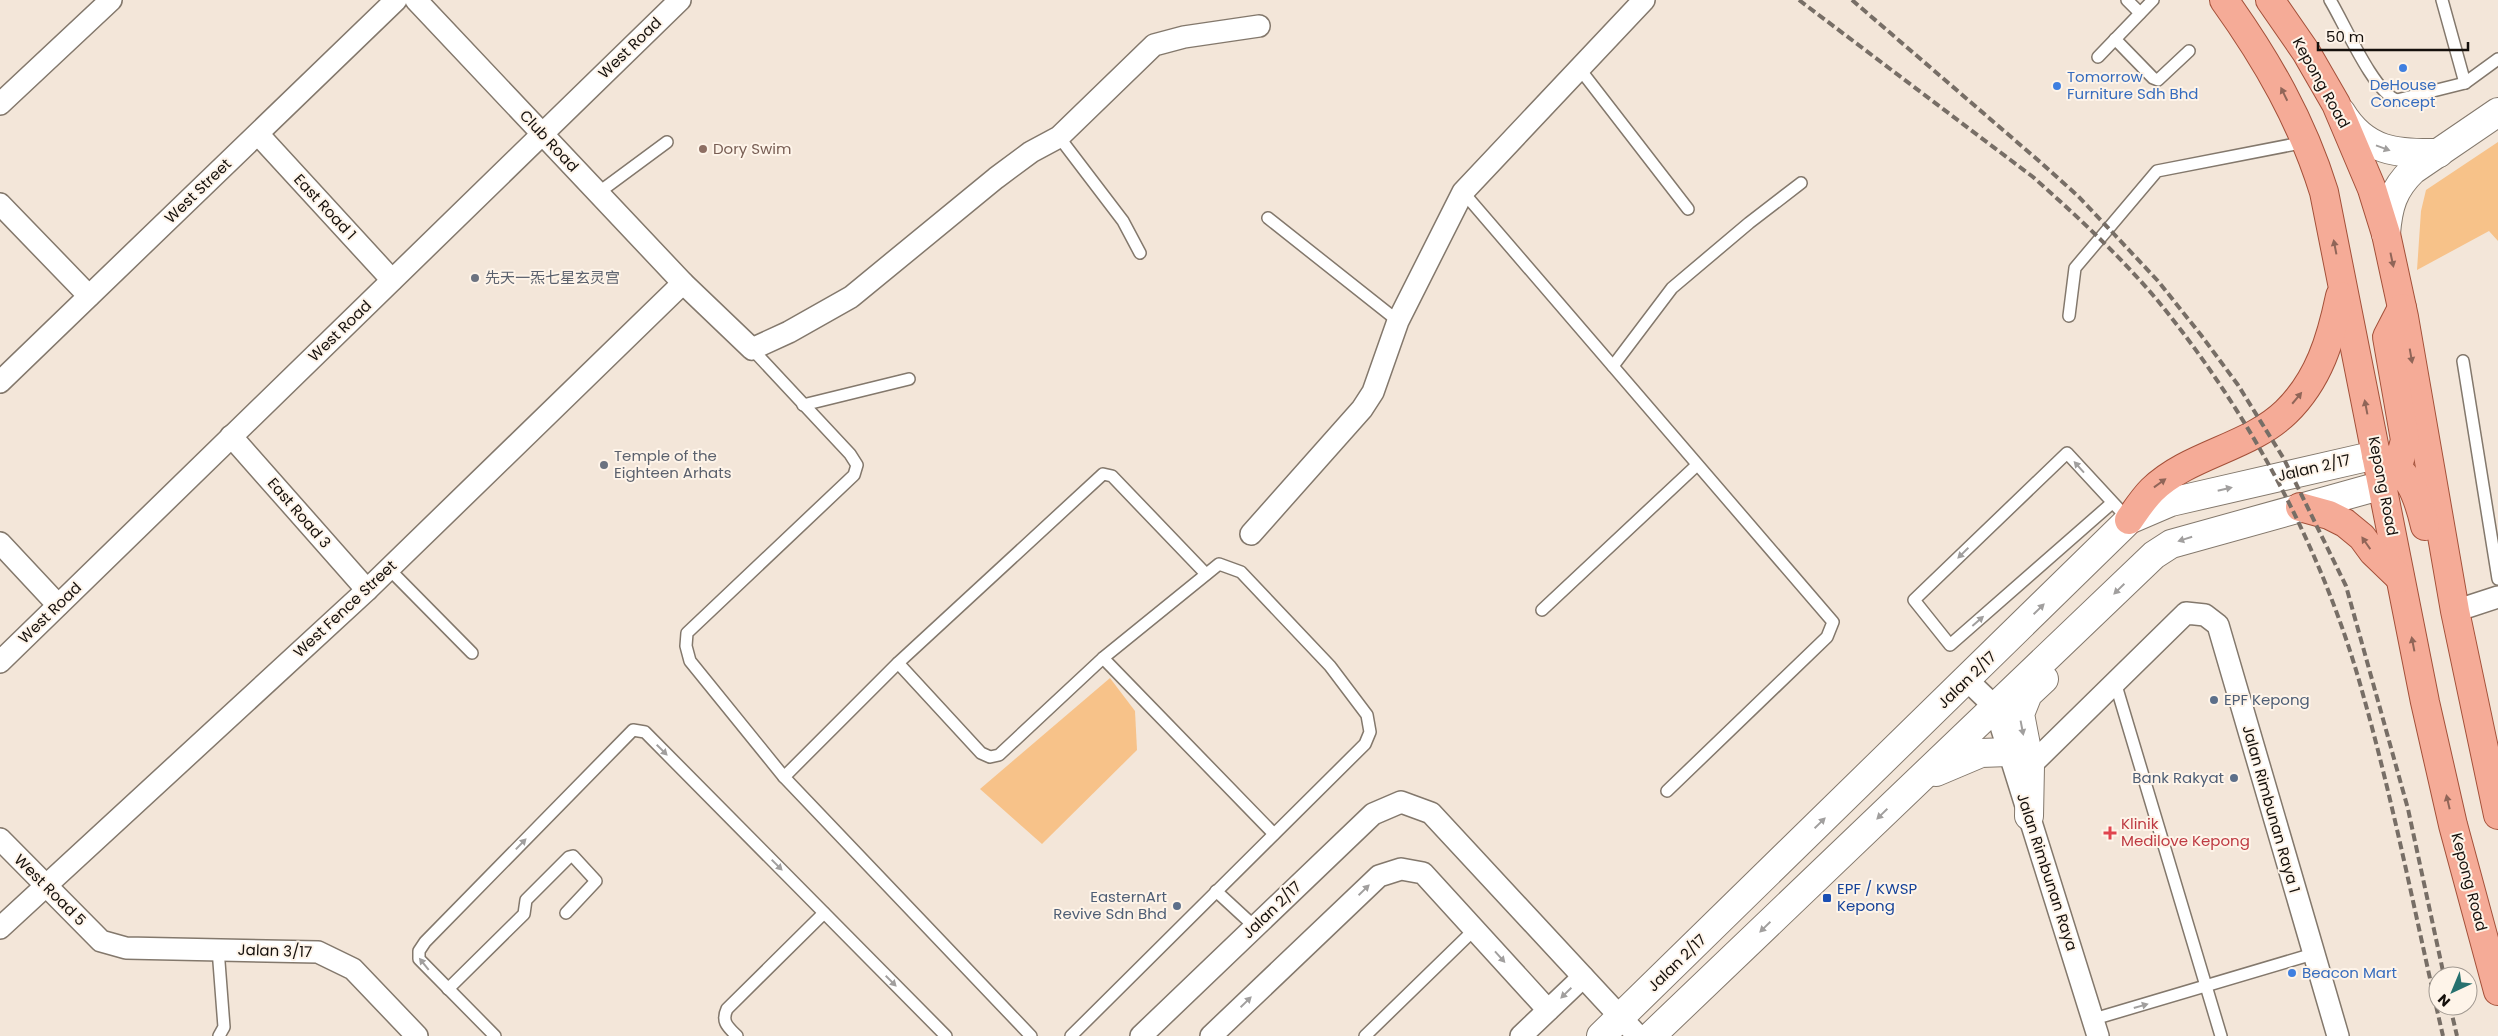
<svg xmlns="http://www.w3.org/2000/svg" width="2498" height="1036" viewBox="0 0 2498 1036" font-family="Poppins,'Noto Sans SC',sans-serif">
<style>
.green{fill:#f7c289}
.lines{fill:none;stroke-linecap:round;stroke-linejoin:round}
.service-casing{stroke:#83786c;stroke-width:14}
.minor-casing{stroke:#83786c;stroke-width:24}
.tertiary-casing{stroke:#83786c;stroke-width:30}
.primary-casing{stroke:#a35039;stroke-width:30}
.service{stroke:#fff;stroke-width:11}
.minor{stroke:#fff;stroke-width:21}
.tertiary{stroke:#fff;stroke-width:28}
.primary{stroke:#f5ab97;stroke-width:28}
.rail{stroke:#776e66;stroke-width:4;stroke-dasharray:8 4;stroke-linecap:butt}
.oneway{fill:#906558}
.oneway2{fill:#a19f9e}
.shop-dot{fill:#3f7fe0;stroke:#fef4e9;stroke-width:2}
.education-dot{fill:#8d6e63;stroke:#fef4e9;stroke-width:2}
.worship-dot{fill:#6b7280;stroke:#fef4e9;stroke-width:2}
.service-dot{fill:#5c6f8a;stroke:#fef4e9;stroke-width:2}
.health-dot{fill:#e0444e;stroke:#fef4e9;stroke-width:2}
.transit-dot{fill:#1a4fb4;stroke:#fef4e9;stroke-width:2}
.labels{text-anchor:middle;stroke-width:4;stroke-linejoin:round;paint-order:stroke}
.street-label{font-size:15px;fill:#15100c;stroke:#fef4e9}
.shop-label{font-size:15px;fill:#366cbe;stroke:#fef4e9;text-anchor:start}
.education-label{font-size:15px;fill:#785e54;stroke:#fef4e9;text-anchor:start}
.worship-label{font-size:15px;fill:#5b616d;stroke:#fef4e9;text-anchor:start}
.service-label{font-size:15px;fill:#4e5e75;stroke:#fef4e9;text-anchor:end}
.health-label{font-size:15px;fill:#be3a42;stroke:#fef4e9;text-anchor:start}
.transit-label{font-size:15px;fill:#164399;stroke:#fef4e9;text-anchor:start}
</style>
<rect width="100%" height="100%" fill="#f3e6d9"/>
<g class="green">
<polygon points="2498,142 2498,241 2489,231 2417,270 2421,211 2426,190"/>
<polygon points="1110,678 1135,711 1137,750 1042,844 980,789"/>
</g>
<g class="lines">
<defs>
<g id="service">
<polyline points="2127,0 2140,13"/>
<path d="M2330,0C2344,23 2374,93 2397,100L2465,83L2498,59"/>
<polyline points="2442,0 2465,83"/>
<polyline points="2115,39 2153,78 2158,80 2189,51"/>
<polyline points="2098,57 2153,0"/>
<polyline points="1579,68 1688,209"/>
<polyline points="1059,137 1123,221 1140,253"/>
<polyline points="1463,192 1833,622 1827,637 1667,791"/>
<polyline points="598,193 667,142"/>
<polyline points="1268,218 1398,321"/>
<polyline points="2069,316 2075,268 2157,171 2306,142"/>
<polyline points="752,349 850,454 857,465 854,475 687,633 686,646 690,661 784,777"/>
<polyline points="2463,361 2498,579"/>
<polyline points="1613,366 1672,288 1749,223 1801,183"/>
<polyline points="803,405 909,379"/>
<polyline points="2112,503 1950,645 1914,600 2067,453 2129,520"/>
<polyline points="389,569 472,653"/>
<polyline points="1542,610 1697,465"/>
<polyline points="1103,658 1274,834"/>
<polyline points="898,663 981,753 990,757 999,755 1103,658 1219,564 1241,572 1330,666 1367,715 1370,732 1365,744 1071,1036"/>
<polyline points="2115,682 2221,1036"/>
<polyline points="1216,891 1255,927"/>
<polyline points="218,949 224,1027 219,1036"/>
<polyline points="448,989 524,914 526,900 569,857 573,856 596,881 566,913"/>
<polyline points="2094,1019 2313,954"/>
<polyline points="495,1036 419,959 419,951 425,942 633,730 645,732 946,1036"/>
<path d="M737,1036C728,1027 721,1022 727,1009L824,913"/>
<polyline points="1031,1036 784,777 898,663 1103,474 1112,476 1206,574"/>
<polyline points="1365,1036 1475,929"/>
</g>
<g id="minor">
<polyline points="416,0 683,283 752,349 789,332 851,297 996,178 1031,152 1059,137 1154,45 1184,37 1259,26"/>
<polyline points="0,104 111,0"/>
<polyline points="258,134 392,280"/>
<polyline points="0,204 89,296"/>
<polyline points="0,382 396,0"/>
<polyline points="231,436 367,590"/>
<polyline points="1251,534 1362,409 1373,392 1398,321 1463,192 1644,0"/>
<polyline points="0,543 58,605"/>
<polyline points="2455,611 2498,597"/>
<polyline points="0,662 680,0"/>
<polyline points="1967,680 1995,707 2098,1036"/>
<polyline points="2030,766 2186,613 2205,615 2218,625 2338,1036"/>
<polyline points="0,839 101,941 126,948 318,952 353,969 417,1036"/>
<polyline points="0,928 367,590 683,283"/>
<polyline points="1141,1036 1373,814 1401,802 1431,813 1638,1036"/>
<polyline points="1211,1036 1379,876 1401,869 1423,873 1548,1010"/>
<polyline points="1521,1036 1583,977"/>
</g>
<g id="tertiary">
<path d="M2341,112C2365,152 2397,154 2439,153"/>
<path d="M2386,234C2388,207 2393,189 2413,170L2498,112"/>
<polyline points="1936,772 1981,753 2008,752"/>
<polyline points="2029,816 2030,766 2020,714 2028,694 2044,679"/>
<polyline points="1601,1036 2129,520 2171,502 2376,455"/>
<polyline points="1651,1036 2154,555 2171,544 2383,485"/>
</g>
<g id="primary">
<path d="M2224,0C2267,60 2302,121 2324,192L2425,702L2453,825L2498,991"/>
<polyline points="2270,0 2306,52 2336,104 2372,189 2386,234 2404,317 2455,611 2498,815"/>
<path d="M2376,455C2409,470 2417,492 2425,526"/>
<polyline points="2388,480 2398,467 2405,440 2387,337 2402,308"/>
<polyline points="2300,507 2329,515 2345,523 2362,537 2373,552 2400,578"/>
<path d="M2129,520C2136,510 2143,499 2152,490C2189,454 2249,448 2286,412C2319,380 2331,339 2340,296"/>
</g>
</defs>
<use href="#service" class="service-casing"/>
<use href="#minor" class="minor-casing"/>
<use href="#tertiary" class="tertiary-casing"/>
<use href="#primary" class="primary-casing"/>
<use href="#service" class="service"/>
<use href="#minor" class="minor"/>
<use href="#tertiary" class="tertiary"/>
<use href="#primary" class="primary"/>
<g class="rail">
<path d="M1799,0L2033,177C2077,216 2120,256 2158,301C2252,416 2325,554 2364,698C2395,809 2417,924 2443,1036"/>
<polyline points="1852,0 2039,161 2078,196 2113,233 2158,281 2201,335 2238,385 2284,459 2346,586 2408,809 2444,976"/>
<polyline points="2450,1006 2457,1036"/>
</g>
</g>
<defs><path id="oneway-solid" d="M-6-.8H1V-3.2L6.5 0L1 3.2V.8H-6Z" transform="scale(1.25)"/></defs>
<g class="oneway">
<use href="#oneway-solid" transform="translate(2284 94) rotate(-116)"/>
<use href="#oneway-solid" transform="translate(2335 247) rotate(-101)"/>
<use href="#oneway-solid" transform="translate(2392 260) rotate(78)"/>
<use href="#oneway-solid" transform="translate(2411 356) rotate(80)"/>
<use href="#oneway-solid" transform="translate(2297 398) rotate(-50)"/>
<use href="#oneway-solid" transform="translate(2366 407) rotate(-101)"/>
<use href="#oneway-solid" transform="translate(2160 483) rotate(-36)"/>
<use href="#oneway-solid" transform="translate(2366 543) rotate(-125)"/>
<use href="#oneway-solid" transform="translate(2413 644) rotate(-101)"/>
<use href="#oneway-solid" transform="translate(2448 802) rotate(-103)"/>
</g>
<g class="oneway2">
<use href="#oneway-solid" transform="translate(2383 148) rotate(20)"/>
<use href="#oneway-solid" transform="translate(2079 467) rotate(-132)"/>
<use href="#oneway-solid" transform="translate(2225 489) rotate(-13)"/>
<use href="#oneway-solid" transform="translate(2185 539) rotate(163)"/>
<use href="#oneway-solid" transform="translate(1963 553) rotate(136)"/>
<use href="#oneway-solid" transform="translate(2119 589) rotate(136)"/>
<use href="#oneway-solid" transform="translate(2039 609) rotate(-44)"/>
<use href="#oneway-solid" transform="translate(1978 621) rotate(-41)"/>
<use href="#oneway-solid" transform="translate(2022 728) rotate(79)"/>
<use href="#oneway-solid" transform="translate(662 750) rotate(45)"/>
<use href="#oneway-solid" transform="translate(1882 814) rotate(136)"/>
<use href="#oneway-solid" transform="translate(1820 823) rotate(-44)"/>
<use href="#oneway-solid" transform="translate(521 844) rotate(-46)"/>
<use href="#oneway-solid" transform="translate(777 865) rotate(45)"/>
<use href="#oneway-solid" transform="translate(1364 890) rotate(-44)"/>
<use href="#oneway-solid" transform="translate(1765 927) rotate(136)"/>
<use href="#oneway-solid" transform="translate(1500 957) rotate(48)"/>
<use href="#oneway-solid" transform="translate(424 964) rotate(-129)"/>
<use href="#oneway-solid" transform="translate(891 981) rotate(45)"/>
<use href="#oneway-solid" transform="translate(1566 993) rotate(136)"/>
<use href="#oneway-solid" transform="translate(1246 1002) rotate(-44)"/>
<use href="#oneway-solid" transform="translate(2141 1006) rotate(-16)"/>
</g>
<g class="shop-dot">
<circle cx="2403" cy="68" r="5"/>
<circle cx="2057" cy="86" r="5"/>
<circle cx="2292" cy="973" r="5"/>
</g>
<circle class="education-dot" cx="703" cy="149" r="5"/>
<g class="worship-dot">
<circle cx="475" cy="278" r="5"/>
<circle cx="604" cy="465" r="5"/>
</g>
<g class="service-dot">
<circle cx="2214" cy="700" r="5"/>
<circle cx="2234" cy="778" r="5"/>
<circle cx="1177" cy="906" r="5"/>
</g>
<path class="health-dot" d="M2107.5 825.5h5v5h5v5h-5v5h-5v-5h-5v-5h5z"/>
<rect class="transit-dot" x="1822" y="893" width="10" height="10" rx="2.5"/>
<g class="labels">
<g class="street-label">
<text transform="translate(630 48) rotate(-44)" y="5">West Road</text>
<text transform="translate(2321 83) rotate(61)" y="5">Kepong Road</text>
<text transform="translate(549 141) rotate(47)" y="5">Club Road</text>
<text transform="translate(198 191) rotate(-44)" y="5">West Street</text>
<text transform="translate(325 207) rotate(47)" y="5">East Road 1</text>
<text transform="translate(340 331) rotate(-44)" y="5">West Road</text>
<text transform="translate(2314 468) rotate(-13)" y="5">Jalan 2/17</text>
<text transform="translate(2383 486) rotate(79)" y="5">Kepong Road</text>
<text transform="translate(299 513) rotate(49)" y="5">East Road 3</text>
<text transform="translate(345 609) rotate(-43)" y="5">West Fence Street</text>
<text transform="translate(50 613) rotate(-44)" y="5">West Road</text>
<text transform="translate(1967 680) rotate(-44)" y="5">Jalan 2/17</text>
<text transform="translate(2271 809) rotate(74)" y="5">Jalan Rimbunan Raya 1</text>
<text transform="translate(2047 872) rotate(72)" y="5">Jalan Rimbunan Raya</text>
<text transform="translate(2469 882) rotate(75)" y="5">Kepong Road</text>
<text transform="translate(50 890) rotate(45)" y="5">West Road 5</text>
<text transform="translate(1272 910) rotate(-44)" y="5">Jalan 2/17</text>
<text transform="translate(275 951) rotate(2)" y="5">Jalan 3/17</text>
<text transform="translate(1677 963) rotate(-44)" y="5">Jalan 2/17</text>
</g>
<g class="shop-label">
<text x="2067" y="82">Tomorrow<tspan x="2067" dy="17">Furniture Sdh Bhd</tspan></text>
<text x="2403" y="90" text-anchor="middle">DeHouse<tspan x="2403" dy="17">Concept</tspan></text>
<text x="2302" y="978">Beacon Mart</text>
</g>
<g class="education-label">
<text x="713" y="154">Dory Swim</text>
</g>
<g class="worship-label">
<text x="485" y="283">先天一炁七星玄灵宫</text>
<text x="614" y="461">Temple of the<tspan x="614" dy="17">Eighteen Arhats</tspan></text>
</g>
<g class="service-label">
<text x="2224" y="705" text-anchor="start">EPF Kepong</text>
<text x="2224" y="783">Bank Rakyat</text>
<text x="1167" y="902">EasternArt<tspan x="1167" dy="17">Revive Sdn Bhd</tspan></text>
</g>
<g class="health-label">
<text x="2121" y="829">Klinik<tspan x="2121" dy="17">Medilove Kepong</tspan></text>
</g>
<g class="transit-label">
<text x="1837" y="894">EPF / KWSP<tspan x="1837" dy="17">Kepong</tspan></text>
</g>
</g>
<g transform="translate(2453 991) rotate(224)"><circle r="24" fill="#fef4e9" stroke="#a19991"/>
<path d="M0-4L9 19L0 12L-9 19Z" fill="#27716f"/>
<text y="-8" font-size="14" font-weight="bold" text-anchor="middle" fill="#15100c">N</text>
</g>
<path d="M2318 42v8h150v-8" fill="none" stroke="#15100c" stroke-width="2.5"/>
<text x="2326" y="42" font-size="15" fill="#15100c" stroke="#fef4e9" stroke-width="4" paint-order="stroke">50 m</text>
</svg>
